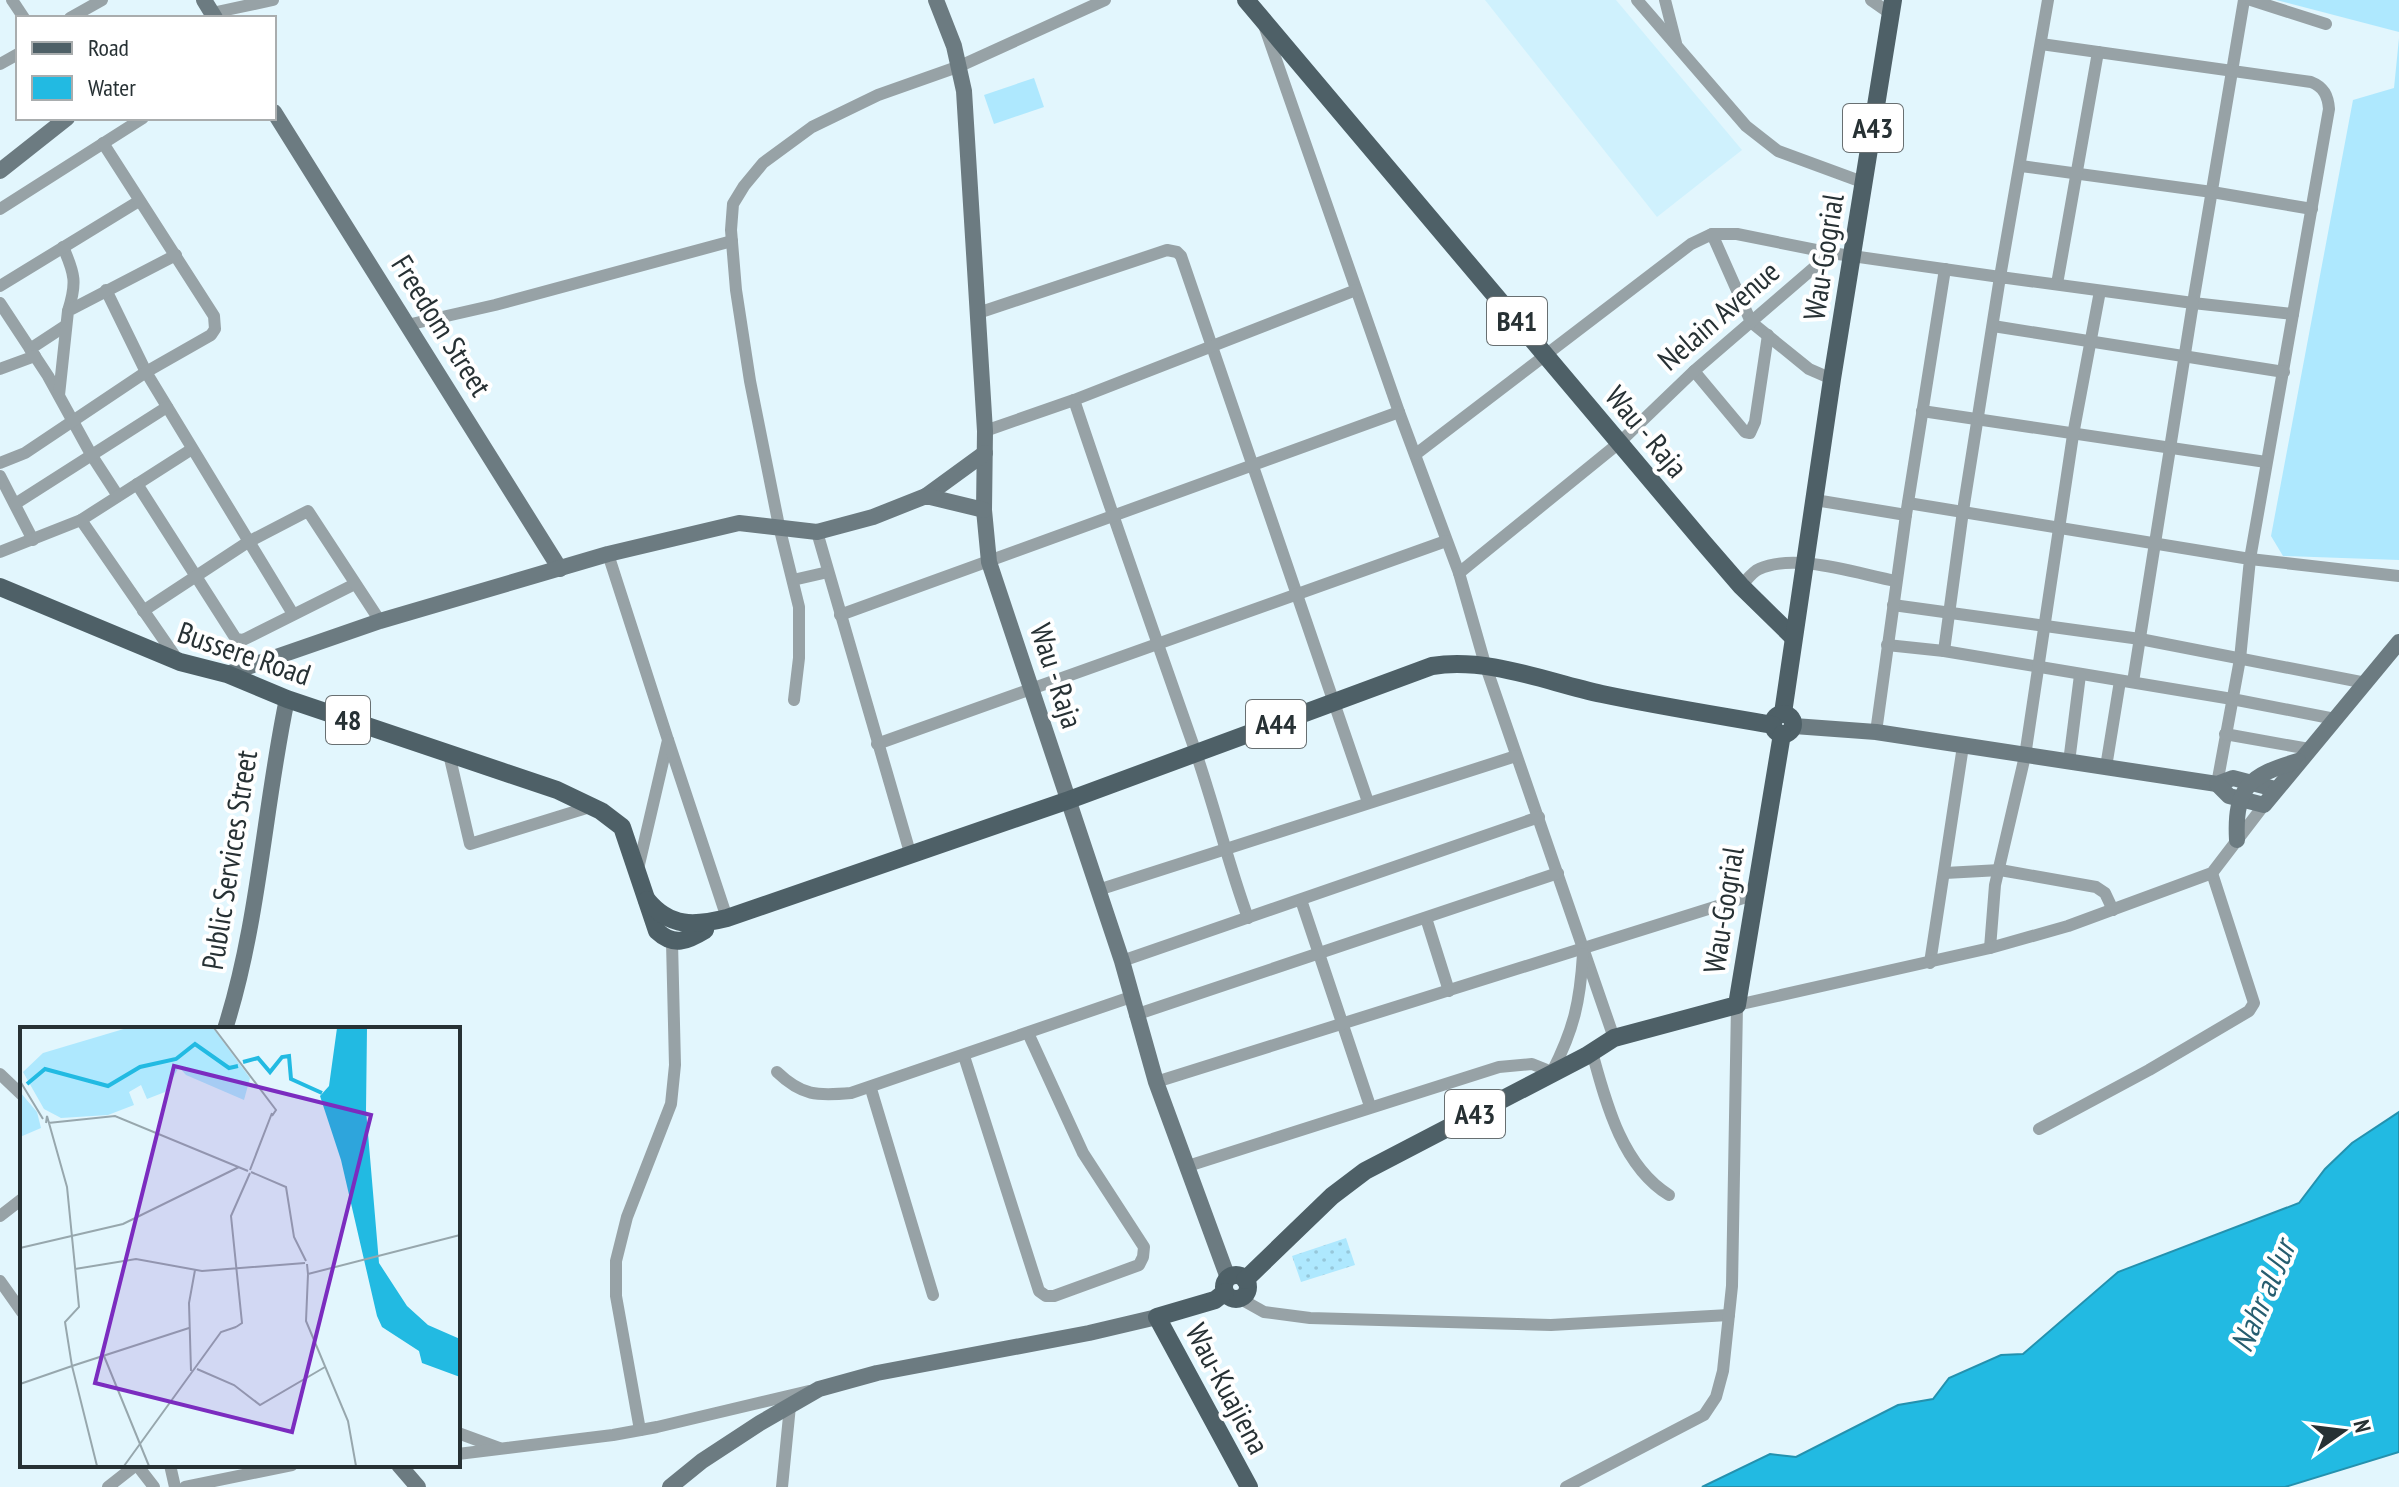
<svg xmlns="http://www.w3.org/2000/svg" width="2399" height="1487" viewBox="0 0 2399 1487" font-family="'PT Sans Narrow',sans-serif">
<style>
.built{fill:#cff1fd}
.grass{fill:#aee8fe}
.park{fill:url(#park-dots)}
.water{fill:#22bae2;stroke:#2491ae;stroke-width:2}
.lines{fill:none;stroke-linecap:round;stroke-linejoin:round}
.street{stroke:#97a2a6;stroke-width:12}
.secondary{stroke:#6c7b81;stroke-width:16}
.primary{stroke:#4e6067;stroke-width:18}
.labels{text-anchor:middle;stroke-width:8;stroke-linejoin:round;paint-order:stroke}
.shield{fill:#fff;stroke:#686f71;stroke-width:2}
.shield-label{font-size:28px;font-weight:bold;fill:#273134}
.street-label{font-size:30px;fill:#273134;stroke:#fff}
.water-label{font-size:32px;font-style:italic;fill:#265d6f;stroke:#fff}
.inset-river{fill:none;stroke:#22bae2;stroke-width:4}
.inset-road{fill:none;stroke:#97a7ad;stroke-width:2}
.view{fill:#7b2cbf;fill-opacity:0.15;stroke:#7b2cbf;stroke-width:4}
.inset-edge{fill:none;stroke:#273134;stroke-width:4}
</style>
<defs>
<pattern id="park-dots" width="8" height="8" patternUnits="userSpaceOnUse" patternTransform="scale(2)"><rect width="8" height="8" fill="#aee8fe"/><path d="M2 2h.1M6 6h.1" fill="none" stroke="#96c7da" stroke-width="1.8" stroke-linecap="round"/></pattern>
</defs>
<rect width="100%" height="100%" fill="#e2f6fd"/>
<polygon class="built" points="1485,0 1616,0 1742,150 1657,217"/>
<g class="grass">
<polygon points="2276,0 2399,0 2399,32"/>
<polygon points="2399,38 2399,560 2283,556 2271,536 2353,100 2394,88"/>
<polygon points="1034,78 1044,107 994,124 984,95"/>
</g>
<polygon class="park" points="1346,1238 1355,1265 1301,1282 1292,1256"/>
<polygon class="water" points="2399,1112 2399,1452 2285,1487 1702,1487 1770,1454 1796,1457 1898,1405 1933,1399 1949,1378 2001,1355 2023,1354 2118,1272 2299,1203 2325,1169 2352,1143"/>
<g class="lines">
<g class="street">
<polyline points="12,0 24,18"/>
<polyline points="1637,0 1746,126 1778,151 1865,183"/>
<polyline points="1665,0 1676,43"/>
<polyline points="1871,0 1891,14"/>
<polyline points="2244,0 2193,303 2293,314"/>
<polyline points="2251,0 2326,24"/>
<polyline points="212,13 273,0"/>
<polyline points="70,18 102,0"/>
<polyline points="1265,28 1399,412 1459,573 1485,664 1614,1038"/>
<path d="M2041,44L2311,82C2324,87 2328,96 2329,109L2250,559L2399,576"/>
<polyline points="0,64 18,54"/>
<polyline points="2021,166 2212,192 2312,209"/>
<polyline points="0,209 143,118"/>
<polyline points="1712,234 1751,322 1809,369 1832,379"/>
<path d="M63,247C75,274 77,283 68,311"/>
<polyline points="2057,284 2098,52"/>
<polyline points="0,286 139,201"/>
<polyline points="106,290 146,372 293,614"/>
<polyline points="0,303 48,376 92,456 118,496"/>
<polyline points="978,313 1167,250 1177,252 1181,256 1368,802"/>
<polyline points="407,325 495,305 732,241"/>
<polyline points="1993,326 2284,372"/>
<polyline points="30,349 65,326"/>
<polyline points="0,369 35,356"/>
<polyline points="1694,371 1745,432 1750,433 1755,422 1768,335"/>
<polyline points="59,395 68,311 176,255"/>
<path d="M1074,400C1113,517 1154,633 1195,750C1214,805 1228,863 1248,918"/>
<polyline points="1922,411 2266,462"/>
<polyline points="985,431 1074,400 1356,290"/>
<polyline points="1416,454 1691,244 1712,234 1737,234 1831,253 2000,277 2048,0"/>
<polyline points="0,463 25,453 146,372 211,335 215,329 214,316 103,143"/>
<polyline points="0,476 33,540"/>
<polyline points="137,484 236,639 243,640 355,584"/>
<polyline points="1815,500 1906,515"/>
<polyline points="1908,503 2250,559 2240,659 2217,784"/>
<polyline points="15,504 167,407"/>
<polyline points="81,520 177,659"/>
<polyline points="817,532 911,856"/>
<polyline points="0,552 81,520 192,449"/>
<polyline points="608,554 668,740 638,869"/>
<polyline points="1459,573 1619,443 1694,371 1831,253"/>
<polyline points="793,580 828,572"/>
<path d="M1741,586C1746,581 1752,572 1759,569C1796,552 1858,574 1896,581"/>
<polyline points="1893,605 2140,639 2366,683"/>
<polyline points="143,611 248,542 308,511 380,621"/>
<polyline points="840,615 1399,412"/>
<polyline points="1887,645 1944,651 2232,699 2335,719"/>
<polyline points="1944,651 1963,511 2000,277 2193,303 2133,682"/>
<polyline points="794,700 799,658 799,607 779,526 750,381 736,290 731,230 733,204 744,186 763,163 812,127 878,95 960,66 1105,0"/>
<polyline points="1876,732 1906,515 1945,269"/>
<polyline points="2225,734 2309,749"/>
<polyline points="668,740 727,918"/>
<polyline points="877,744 1446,541"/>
<polyline points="449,754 470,844 593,806"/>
<polyline points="2069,762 2080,675"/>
<polyline points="2106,767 2120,681"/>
<polyline points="1945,873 2000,870 2096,887 2105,893 2113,910"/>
<polyline points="1098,890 1516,756"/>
<polyline points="1301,900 1370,1106"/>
<polyline points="1426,918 1449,991"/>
<polyline points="1990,948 1995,885 2025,756 2073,435 2100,291"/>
<polyline points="1122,961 1539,817"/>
<polyline points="1930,963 1963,746"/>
<polyline points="1135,1015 1558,873"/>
<path d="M1592,1052C1606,1103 1622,1166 1669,1195"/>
<polyline points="964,1056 1039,1291 1046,1296 1054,1296 1139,1265 1143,1257 1144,1247 1083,1153 1028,1033"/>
<path d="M777,1072C802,1096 817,1096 851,1093L1131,997"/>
<polyline points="0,1074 22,1095"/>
<polyline points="1156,1082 1756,894"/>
<polyline points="871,1089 933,1295"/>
<polyline points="2039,1129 2149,1070 2249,1011 2254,1003 2212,873"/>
<path d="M1188,1166L1499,1067L1532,1064L1552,1072C1574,1029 1580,1002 1583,954"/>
<polyline points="0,1216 22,1199"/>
<polyline points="0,1281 22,1312"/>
<polyline points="1239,1298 1264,1312 1310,1318 1551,1325 1729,1315"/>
<polyline points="640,1430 616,1296 616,1261 627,1217 671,1104 675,1065 672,942"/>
<polyline points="458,1433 499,1448"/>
<polyline points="458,1454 613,1435 657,1427 809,1391"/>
<polyline points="137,1465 154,1487"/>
<polyline points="170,1465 175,1487"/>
<polyline points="108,1487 136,1465"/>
<polyline points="185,1487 292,1465"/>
<polyline points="782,1487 790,1406"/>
<polyline points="1566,1487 1704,1415 1716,1397 1723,1371 1732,1286 1737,1005 1990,948 2068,926 2212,873 2264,805"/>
</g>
<g class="secondary">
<polyline points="204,0 215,18"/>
<polyline points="936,0 954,46 964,91 985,431 984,510 989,562 1122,961 1156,1082 1228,1278"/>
<polyline points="274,112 560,569"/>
<polyline points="0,171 67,118"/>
<polyline points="926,496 985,453"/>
<polyline points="227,674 380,621 608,554 739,523 817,532 873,517 926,496 984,510"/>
<polyline points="1794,726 1876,732 2217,784 2233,778 2275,789"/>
<polyline points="2217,784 2229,796 2264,805 2399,642"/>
<path d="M2237,840C2234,787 2250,775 2298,761"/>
<path d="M225,1029C259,923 264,808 287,699"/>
<polyline points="399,1465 418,1487"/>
<polyline points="670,1487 702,1461 760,1423 819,1389 877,1373 1089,1333 1157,1317"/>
</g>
<g class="primary">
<polyline points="1246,0 1703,542 1741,586 1793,637"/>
<path d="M0,587L180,662L227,674L287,699L557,790L601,811L622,827L657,931C674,947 687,941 705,930L701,924"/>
<polyline points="1783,713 1832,379 1893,0"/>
<circle cx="1783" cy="724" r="10"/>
<path d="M647,900C670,928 695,926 727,918L1069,800L1432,666C1489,657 1546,682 1602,694C1659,706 1716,715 1773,725"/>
<circle cx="1236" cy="1287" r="12"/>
<polyline points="1245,1280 1332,1196 1365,1171 1586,1056 1614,1038 1737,1005 1782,734"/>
<polyline points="1225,1292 1215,1300 1157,1317 1249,1487"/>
</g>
</g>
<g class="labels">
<g class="shield">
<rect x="1843" y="104" width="60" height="48" rx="6"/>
<rect x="1487" y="297" width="60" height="48" rx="6"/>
<rect x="326" y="696" width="44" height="48" rx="6"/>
<rect x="1246" y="700" width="60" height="48" rx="6"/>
<rect x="1445" y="1090" width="60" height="48" rx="6"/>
</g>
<g class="shield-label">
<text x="1873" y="138">A43</text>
<text x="1517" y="331">B41</text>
<text x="348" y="730">48</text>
<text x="1276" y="734">A44</text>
<text x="1475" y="1124">A43</text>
</g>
<g class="street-label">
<text transform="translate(1824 257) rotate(-81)" y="10">Wau-Gogrial</text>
<text transform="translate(1719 316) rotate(-41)" y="10">Nelain Avenue</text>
<text transform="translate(441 326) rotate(58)" y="10">Freedom Street</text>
<text transform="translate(1646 432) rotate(50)" y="10">Wau - Raja</text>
<text transform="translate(244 654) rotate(19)" y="10">Bussere Road</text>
<text transform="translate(1056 676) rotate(72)" y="10">Wau - Raja</text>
<text transform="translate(230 860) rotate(-81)" y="10">Public Services Street</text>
<text transform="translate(1724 910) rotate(-81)" y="10">Wau-Gogrial</text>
<text transform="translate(1227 1389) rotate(62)" y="10">Wau-Kuajiena</text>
</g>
<g class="water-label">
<text transform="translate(2263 1296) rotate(-67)" y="11">Nahr al Jur</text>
</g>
</g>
<g transform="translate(20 1027)">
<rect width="440" height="440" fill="#e2f6fd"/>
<path d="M107,1H193L230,51L224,73L166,48L159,40L145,65L127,72L121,58L109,65L114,78L88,88L41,91L24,82L3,45L23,26ZM0,65L17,85L21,101L0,110Z" fill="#aee8fe"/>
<path d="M317,1H347L346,83L359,236L387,279L408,298L440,312V350L402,336L399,324L362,300L357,289L321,133L300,69L309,59Z" fill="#22bae2"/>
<path class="inset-river" d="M223,35L238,31L250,45L262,30L269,29L271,52L302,66M7,57L25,42L88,59L120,40L156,32L175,17L209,41L218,39"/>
<path class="inset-road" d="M194,1L256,83L252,89M0,54L23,92M28,96L95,89L228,144M230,143L252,86M231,145L266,160L274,210L286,234M0,221L103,197L219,140M287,237L288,247L440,208M55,242L116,232L182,244L285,236M288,247L286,294L328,394L336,439M216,300L222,296L211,189L230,146M84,329L129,439M177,342L214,358L240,378L305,340M171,344L169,276L175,243M0,357L52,339L45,295L59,280L47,160L27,89L26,96M77,439L52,339L169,301M104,439L201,305L216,300"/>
<path class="view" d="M154,39L351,88L272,405L75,356Z"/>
<rect width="440" height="440" class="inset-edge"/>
</g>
<rect x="16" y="16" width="260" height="104" fill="#ffffff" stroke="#a9adae" stroke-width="2"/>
<rect x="32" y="42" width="40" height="12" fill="#4e6067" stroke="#a9adae" stroke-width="2"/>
<text x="88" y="56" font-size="24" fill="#273134">Road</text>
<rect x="32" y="76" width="40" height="24" fill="#22bae2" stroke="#a9adae" stroke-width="2"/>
<text x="88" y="96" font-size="24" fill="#273134">Water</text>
<g transform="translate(2343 1431) rotate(76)" stroke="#ffffff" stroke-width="6" paint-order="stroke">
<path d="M0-6L14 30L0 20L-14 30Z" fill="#273134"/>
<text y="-12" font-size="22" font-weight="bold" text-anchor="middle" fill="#273134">N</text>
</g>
</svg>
